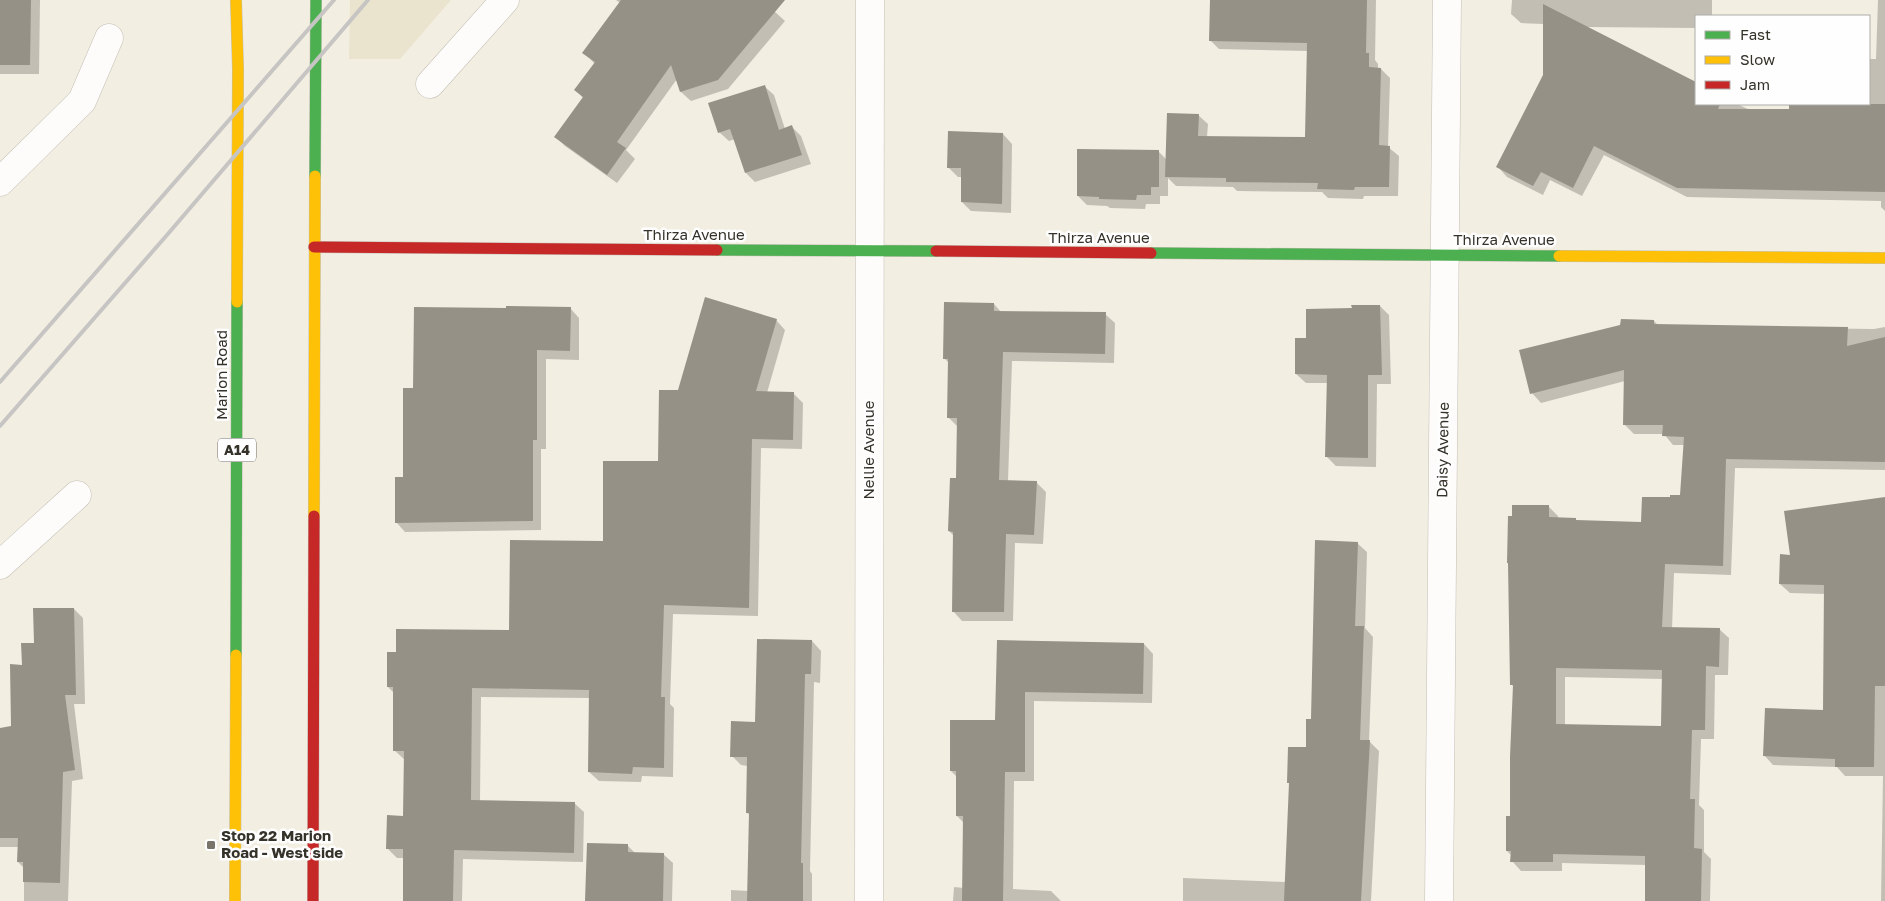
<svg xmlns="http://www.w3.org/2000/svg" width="1885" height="901" viewBox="0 0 1885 901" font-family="'Golos Text',sans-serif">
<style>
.built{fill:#eae4cf}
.shadow{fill:#0003;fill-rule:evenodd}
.building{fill:#969186;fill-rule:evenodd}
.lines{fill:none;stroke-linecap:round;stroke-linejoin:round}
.street-casing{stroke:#c3bfb5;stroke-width:29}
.fast-casing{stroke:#c3bfb5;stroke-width:12}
.slow-casing{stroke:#c3bfb5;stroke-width:12}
.jam-casing{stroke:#c3bfb5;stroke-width:12}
.street{stroke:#fdfcfb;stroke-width:28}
.fast{stroke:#4caf50;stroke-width:11}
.slow{stroke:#ffc107;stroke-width:11}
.jam{stroke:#c62828;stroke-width:11}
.rail{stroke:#c7c5c3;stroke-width:4}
.poi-dot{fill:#78746a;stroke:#fefefe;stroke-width:2}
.labels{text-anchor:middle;stroke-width:5;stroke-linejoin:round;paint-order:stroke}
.shield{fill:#fefefe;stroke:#716f6a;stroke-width:1}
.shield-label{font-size:14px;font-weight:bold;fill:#35322a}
.street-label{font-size:15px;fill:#35322a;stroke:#fefefe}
.poi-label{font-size:15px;font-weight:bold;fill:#35322a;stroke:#fefefe;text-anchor:start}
</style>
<rect width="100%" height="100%" fill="#f3eee2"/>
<polygon class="built" points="350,0 451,0 400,59 349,59"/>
<g class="shadow">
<polygon points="0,0 40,0 39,74 0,74"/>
<polygon points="616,0 762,0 785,21 728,89 691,101 681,92 677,79 626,150 635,159 617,183 565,146 556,137 584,99 576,90 595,64 584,53 620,3"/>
<polygon points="1211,0 1376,0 1375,60 1378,64 1378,69 1381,69 1390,78 1388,147 1399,156 1398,196 1364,196 1363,199 1328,198 1322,192 1237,191 1233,187 1176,186 1168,178 1168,196 1160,196 1160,204 1146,204 1145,209 1110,208 1107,206 1087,205 1078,196 1159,152 1167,160 1198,115 1208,124 1207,137 1306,139 1308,51 1219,49 1210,40"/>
<polygon points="1512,0 1712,0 1712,16 1696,16 1696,28 1585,27 1696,83 1696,104 1737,104 1750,110 1790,110 1790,104 1869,104 1869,59 1876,59 1878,0 1885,0 1885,211 1881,207 1881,201 1687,197 1604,155 1582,196 1550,180 1543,195 1507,177 1498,167 1544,75 1544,24 1521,23 1511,14"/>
<polygon points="764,86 774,95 785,129 792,127 801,136 811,164 755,182 746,173 735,139 729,141 719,132"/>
<polygon points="1003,134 1012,144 1011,213 971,211 962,202 962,177 958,177 948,167"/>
<polygon points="994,304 1002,313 1105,314 1115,323 1114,363 1012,361 1008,481 1036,482 1046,492 1043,544 1015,543 1013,621 962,621 953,611 954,536 949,531 957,479 958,427 948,417 950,364 944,358"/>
<polygon points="1380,306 1389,315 1391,384 1377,384 1376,467 1336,466 1327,457 1328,383 1306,383 1296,374 1307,340 1353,309"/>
<polygon points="570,308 579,318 579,360 546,359 546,449 541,449 541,530 405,532 396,522 405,478 414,389"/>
<polygon points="776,320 785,330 767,393 793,393 803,403 802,449 761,448 758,616 673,614 670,704 674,708 673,777 642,776 641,782 599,781 589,772 590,698 481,697 480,801 574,803 584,812 583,862 463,859 462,901 404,901 405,858 397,858 387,848 404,817 405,760 394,750 394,693 388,687 510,631 604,542 659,463 679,391"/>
<path d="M1654,321L1659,326L1874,329L1885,327V470L1735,468L1731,575L1674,573L1672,629H1719L1729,638L1728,675H1715L1714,739H1701L1699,805L1704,810V852L1711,859L1710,901H1646L1647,865L1562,863V871H1521L1512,861V856L1507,851L1512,818L1514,687L1511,684L1548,506L1558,516V518L1575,519L1578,522L1642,523L1671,498L1682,496L1685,445H1673L1664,434H1634L1624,424L1625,381L1541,403L1532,393ZM1565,677L1663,679L1662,727L1565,725Z"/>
<polygon points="1885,499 1885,901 1881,901 1883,776 1845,776 1837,767 1773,765 1764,755 1824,711 1825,594 1790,593 1780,584 1792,556"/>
<polygon points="1357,543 1367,552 1365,628 1373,637 1369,741 1379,751 1371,901 1183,901 1183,878 1286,882 1290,784 1288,782 1307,749 1312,720"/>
<polygon points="74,609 83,618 85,704 74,704 83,779 72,781 68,901 24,901 24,868 18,862 19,847 0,847 0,729 12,727 23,666 35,644"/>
<polygon points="812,641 821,651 820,683 814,682 810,871 812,874 812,901 731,901 731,890 748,891 750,815 747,813 748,766 741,765 732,756"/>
<polygon points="998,641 1144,644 1153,654 1152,703 1034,701 1034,781 1014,781 1013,889 1051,891 1061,901 953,901 954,887 964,888 964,823 957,816 957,777 951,771 996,722"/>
<polygon points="627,845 635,853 663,854 673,863 672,901 586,901"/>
</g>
<g class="building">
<polygon points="0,0 31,0 30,65 0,65"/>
<polygon points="621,0 785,0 718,80 680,92 671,65 617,142 626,148 607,175 554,137 583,97 574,90 595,62 582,53"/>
<polygon points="1210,0 1367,0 1366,53 1369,53 1369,67 1381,68 1379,145 1390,146 1389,187 1355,187 1354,190 1317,189 1318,183 1226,182 1226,178 1165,177 1167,113 1199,114 1198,136 1305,137 1307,43 1209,41"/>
<polygon points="1543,4 1696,82 1696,104 1720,104 1718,109 1789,109 1789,104 1885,104 1885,192 1677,188 1594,146 1573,188 1541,172 1533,186 1496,167 1543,75"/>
<polygon points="765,85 779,130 792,125 802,155 745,173 730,129 718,133 708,103"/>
<polygon points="948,131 1003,133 1002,204 961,202 961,168 947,168"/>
<polygon points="1077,149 1159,150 1159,187 1151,187 1151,195 1137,195 1136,200 1099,199 1099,197 1077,196"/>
<polygon points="705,297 777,319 756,391 794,392 793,440 752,439 749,608 664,605 661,697 665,697 664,768 633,767 632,774 588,772 589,690 472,688 471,800 575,802 574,853 454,850 453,901 403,901 403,849 386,849 387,815 403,816 404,751 393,751 393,687 387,687 387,652 396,652 396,629 509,630 510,540 603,541 603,461 658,461 659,390 678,390"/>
<polygon points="944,302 994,303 994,311 1106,312 1105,354 1003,352 999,480 1037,481 1034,535 1006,534 1004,612 952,612 953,532 948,531 950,478 956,478 957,418 947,418 948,359 943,359"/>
<polygon points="1351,305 1380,305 1382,375 1368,375 1368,458 1325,457 1327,375 1295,374 1295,338 1306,338 1306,309 1352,308"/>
<polygon points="506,306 571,307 570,351 537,350 537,440 533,440 533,521 395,523 395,477 403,477 403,388 413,388 414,307 506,308"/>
<path d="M1621,319L1654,320V324L1848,327L1847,346L1885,337V462L1726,459L1723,566L1665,564L1662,627L1720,628L1719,667L1706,666L1705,730H1692L1690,799H1695L1694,848L1702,849L1701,901H1645V856L1553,854V862H1510L1511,851H1506V816H1510V757L1513,685H1510L1508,563H1507L1508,516H1512V505H1549V517L1576,518V520L1641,522L1642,497H1670V495H1680L1684,437L1662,436L1663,425H1623L1624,370L1530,394L1519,350L1620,325ZM1556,668L1662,670L1661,726L1556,724Z"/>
<polygon points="1885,497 1885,686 1875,686 1874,767 1835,767 1835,759 1763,756 1765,708 1823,710 1824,585 1779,584 1780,554 1790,555 1784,511"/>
<polygon points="1315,540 1358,542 1355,626 1364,626 1360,740 1370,740 1361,901 1284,901 1289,783 1287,783 1288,747 1306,747 1306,719 1311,719"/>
<polygon points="33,608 74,608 76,695 65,695 75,770 63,772 60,883 23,882 23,862 17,862 18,838 0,838 0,728 11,726 10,664 22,665 21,643 34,643"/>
<polygon points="757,639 812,640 811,674 805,674 801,863 803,863 803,901 747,901 749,813 746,813 747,757 730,757 731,721 755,722"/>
<polygon points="997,640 1144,643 1143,694 1025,692 1025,772 1005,772 1003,901 962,901 963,816 956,816 956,771 950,771 950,720 995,720"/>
<polygon points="587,843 628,844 628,852 664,853 663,901 585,901"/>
</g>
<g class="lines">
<defs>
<g id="street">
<polyline points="430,84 505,0"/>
<polyline points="0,182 82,101 109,38"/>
<polyline points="0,565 77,495"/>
<polyline points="869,901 870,0"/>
<polyline points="1439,901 1447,0"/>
</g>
<g id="fast">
<polyline points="315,176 316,0"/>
<polyline points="717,250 936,251"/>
<polyline points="1151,253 1559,256"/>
<polyline points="236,655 237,302"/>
</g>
<g id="slow">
<polyline points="236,0 238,69 237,302"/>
<polyline points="1559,256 1885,258"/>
<polyline points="314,516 315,176"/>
<polyline points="235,901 236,655"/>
</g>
<g id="jam">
<polyline points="314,247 717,250"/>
<polyline points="936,251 1151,253"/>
<polyline points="313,901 314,516"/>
</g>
</defs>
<use href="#street" class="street-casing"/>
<use href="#fast" class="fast-casing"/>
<use href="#slow" class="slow-casing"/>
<use href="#jam" class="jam-casing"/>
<use href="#street" class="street"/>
<use href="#fast" class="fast"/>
<use href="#slow" class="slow"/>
<use href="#jam" class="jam"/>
<g class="rail">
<polyline points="0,382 334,0"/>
<polyline points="0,426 167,235 368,0"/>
</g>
</g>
<rect class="poi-dot" x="206" y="840" width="10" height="10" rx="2.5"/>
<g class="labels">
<rect class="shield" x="218" y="438.5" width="38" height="23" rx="4"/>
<g class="shield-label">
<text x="237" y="455">A14</text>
</g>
<g class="street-label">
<text x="694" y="240">Thirza Avenue</text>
<text x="1099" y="243">Thirza Avenue</text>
<text x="1504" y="245">Thirza Avenue</text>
<text transform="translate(222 375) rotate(-90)" y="5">Marion Road</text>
<text transform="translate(869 450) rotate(-90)" y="5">Nellie Avenue</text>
<text transform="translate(1443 450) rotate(-89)" y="5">Daisy Avenue</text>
</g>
<g class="poi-label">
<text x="221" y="841">Stop 22 Marion<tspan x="221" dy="17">Road - West side</tspan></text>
</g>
</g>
<rect x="1695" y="15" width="175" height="90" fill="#fefefe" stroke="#aeaca9"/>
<rect x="1705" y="31" width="25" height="8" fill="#4caf50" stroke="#aeaca9"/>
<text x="1740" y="40" font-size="15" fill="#35322a">Fast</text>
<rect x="1705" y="56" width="25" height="8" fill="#ffc107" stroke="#aeaca9"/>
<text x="1740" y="65" font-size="15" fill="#35322a">Slow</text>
<rect x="1705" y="81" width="25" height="8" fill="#c62828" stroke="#aeaca9"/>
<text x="1740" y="90" font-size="15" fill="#35322a">Jam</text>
</svg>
